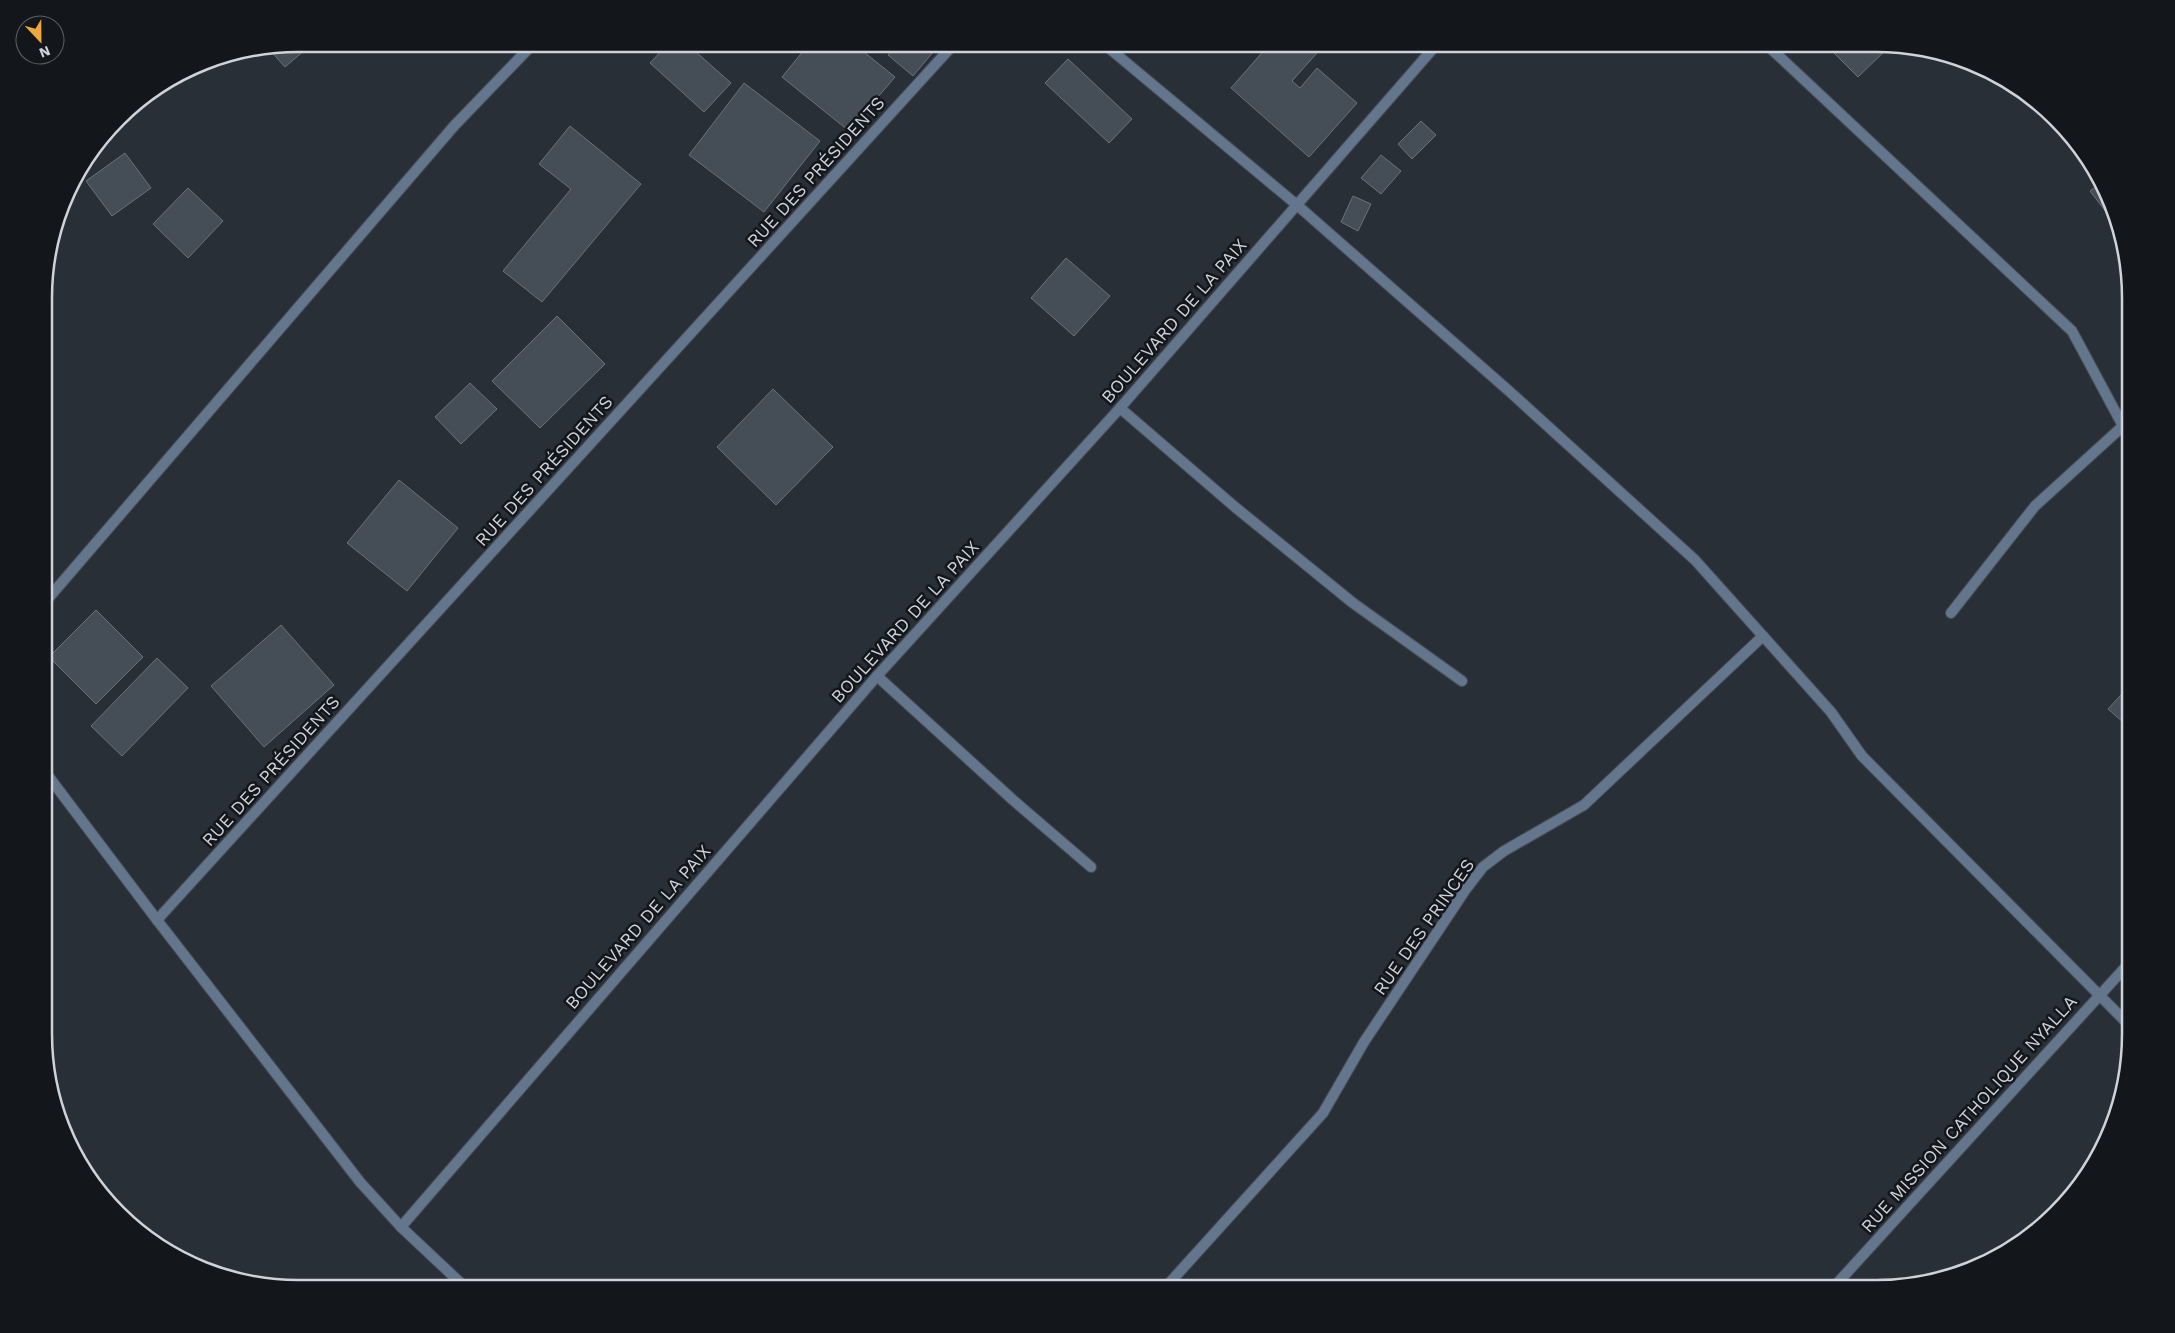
<svg xmlns="http://www.w3.org/2000/svg" width="2175" height="1333" viewBox="0 0 2175 1333" font-family="'Work Sans',sans-serif">
<style>
.building{fill:#454d56;stroke:#6a727c}
.lines{fill:none;stroke-linecap:round;stroke-linejoin:round}
.minor-casing{stroke:#464d54;stroke-width:12}
.minor{stroke:#64768c;stroke-width:10}
.labels{text-anchor:middle;stroke-width:5;stroke-linejoin:round;paint-order:stroke}
.street-label{font-size:18px;fill:#cfd3d9;stroke:#13161a}
.rim{fill:none;stroke:#cfd3d9;stroke-width:2.5}
</style>
<rect width="100%" height="100%" fill="#282f37"/>
<g class="building">
<polygon points="298,44 312,44 285,67 269,49"/>
<polygon points="668,44 687,44 731,83 704,112 650,63"/>
<polygon points="809,44 854,44 895,77 849,131 782,77"/>
<polygon points="897,44 925,44 934,51 913,76 888,55"/>
<polygon points="1144,44 1159,44 1152,51"/>
<polygon points="1264,44 1325,44 1292,81 1300,88 1317,68 1357,103 1309,157 1231,88 1267,47"/>
<polygon points="1825,44 1877,44 1890,46 1858,77"/>
<polygon points="1068,59 1132,119 1109,143 1045,83"/>
<polygon points="744,83 820,141 764,212 689,155"/>
<polygon points="1421,121 1436,135 1412,159 1398,144"/>
<polygon points="570,126 641,184 542,302 503,271 571,189 539,164"/>
<polygon points="125,153 151,188 112,216 86,181"/>
<polygon points="1381,155 1401,171 1381,194 1361,178"/>
<polygon points="2102,182 2123,232 2123,234 2090,191"/>
<polygon points="188,188 223,221 188,258 153,224"/>
<polygon points="1353,196 1371,204 1358,231 1341,222"/>
<polygon points="1066,258 1110,296 1074,336 1031,298"/>
<polygon points="557,316 605,364 540,428 492,381"/>
<polygon points="470,383 497,409 461,444 435,417"/>
<polygon points="773,389 833,447 776,505 717,447"/>
<polygon points="399,480 458,528 407,591 347,543"/>
<polygon points="96,610 143,657 96,704 49,657"/>
<polygon points="281,625 334,685 264,747 211,686"/>
<polygon points="157,658 188,688 122,756 91,726"/>
<polygon points="2131,684 2131,729 2108,709"/>
</g>
<g class="lines">
<defs>
<g id="minor">
<polyline points="1104,44 1297,205 1509,391 1695,560 1831,712 1862,756 2131,1027"/>
<polyline points="1766,44 2072,331 2123,426 2131,434"/>
<polyline points="1120,408 1235,507 1353,603 1462,681"/>
<polyline points="46,601 454,126 533,44"/>
<polyline points="1951,613 2035,506 2123,426"/>
<polyline points="877,676 1013,800 1091,867"/>
<polyline points="46,773 157,920 360,1182 401,1227 467,1289"/>
<polyline points="157,920 954,44"/>
<polyline points="401,1227 877,676 1120,408 1437,44"/>
<polyline points="1164,1289 1323,1113 1364,1042 1466,889 1483,867 1504,851 1584,805 1763,636"/>
<polyline points="1832,1289 2131,961"/>
</g>
</defs>
<use href="#minor" class="minor-casing"/>
<use href="#minor" class="minor"/>
</g>
<g class="labels">
<g class="street-label">
<text transform="translate(816 172) rotate(-48)" y="6">RUE DES PRÉSIDENTS</text>
<text transform="translate(1174 321) rotate(-49)" y="6">BOULEVARD DE LA PAIX</text>
<text transform="translate(544 471) rotate(-48)" y="6">RUE DES PRÉSIDENTS</text>
<text transform="translate(905 622) rotate(-48)" y="6">BOULEVARD DE LA PAIX</text>
<text transform="translate(271 771) rotate(-48)" y="6">RUE DES PRÉSIDENTS</text>
<text transform="translate(638 927) rotate(-49)" y="6">BOULEVARD DE LA PAIX</text>
<text transform="translate(1424 927) rotate(-55)" y="6">RUE DES PRINCES</text>
<text transform="translate(1969 1114) rotate(-48)" y="6">RUE MISSION CATHOLIQUE NYALLA</text>
</g>
</g>
<path d="M0 0H2175V1333H0ZM298 52H1876A246 246 0 0 1 2122 298V1034A246 246 0 0 1 1876 1280H298A246 246 0 0 1 52 1034V298A246 246 0 0 1 298 52Z" fill="#13161a" fill-rule="evenodd"/>
<path class="rim" d="M298 52H1876A246 246 0 0 1 2122 298V1034A246 246 0 0 1 1876 1280H298A246 246 0 0 1 52 1034V298A246 246 0 0 1 298 52Z"/>
<g transform="translate(40 40) rotate(158)"><circle r="24" fill="#13161a" stroke="#5e6266"/>
<path d="M0-4L9 19L0 12L-9 19Z" fill="#eea83c"/>
<text y="-8" font-size="14" font-weight="bold" text-anchor="middle" fill="#cfd3d9">N</text>
</g>
</svg>
